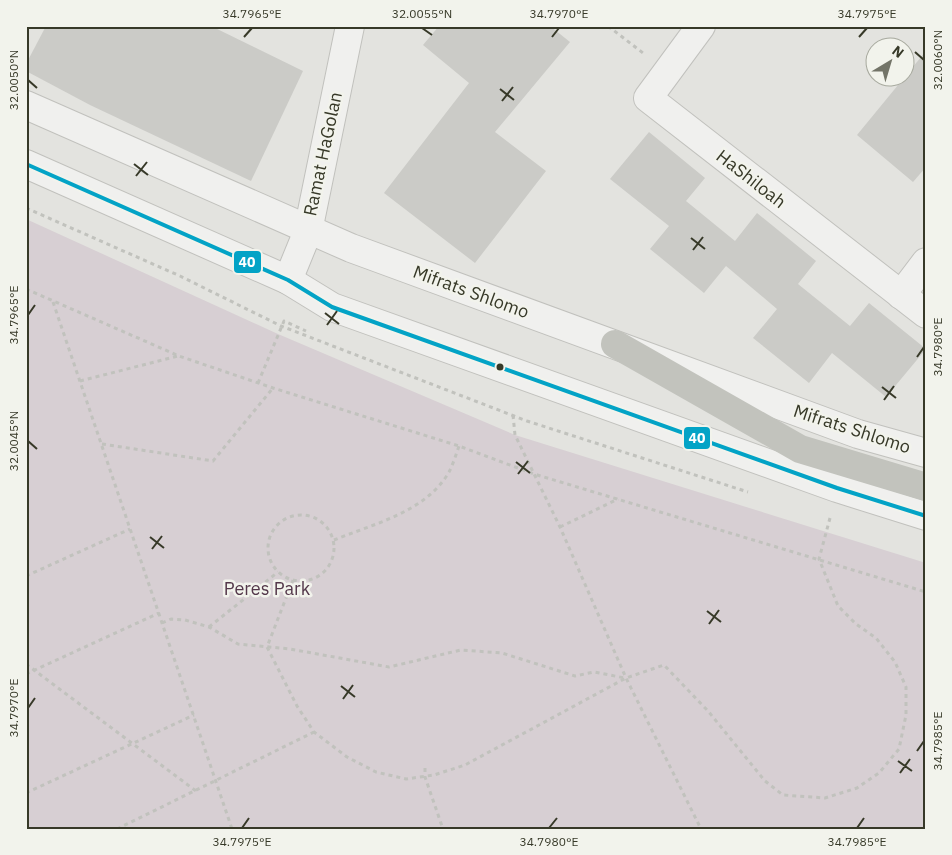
<svg xmlns="http://www.w3.org/2000/svg" width="952" height="855" viewBox="0 0 952 855" font-family="'IBM Plex Sans',sans-serif">
<style>
.green{fill:#d7cfd3}
.building{fill:#cbcbc7}
.lines{fill:none;stroke-linecap:round;stroke-linejoin:round}
.minor-casing{stroke:#c1c1bd;stroke-width:30}
.tertiary-casing{stroke:#c1c1bd;stroke-width:30}
.path{stroke:#c1c2bd;stroke-width:3;stroke-dasharray:4 4;stroke-linecap:butt}
.minor{stroke:#f0f0ee;stroke-width:28}
.tertiary{stroke:#f0f0ee;stroke-width:28}
.secondary{stroke:#c2c3bd;stroke-width:28}
.bus-1-casing{stroke:#f2f3ec;stroke-width:8}
.bus-1{stroke:#03a3c6;stroke-width:4}
.ticks{fill:none;stroke:#373928;stroke-width:2}
.bus-dot{fill:#373928;stroke:#f2f3ec;stroke-width:2}
.labels{text-anchor:middle;stroke-width:5;stroke-linejoin:round;paint-order:stroke}
.street-label{font-size:18px;fill:#373928;stroke:#f2f3ec}
.park-label{font-size:18px;fill:#53374a;stroke:#f2f3ec}
.line-badge{stroke:#f2f3ec;stroke-width:2}
.badge-label{font-size:14px;text-anchor:middle;font-weight:bold;fill:#fff}
.neatline{fill:none;stroke:#373928;stroke-width:2}
.ticks-label{font-size:12px;text-anchor:middle;fill:#373928}
</style>
<rect width="100%" height="100%" fill="#e3e3df"/>
<polygon class="green" points="26,219 278,334 515,435 926,563 926,829 26,829"/>
<g class="building">
<polygon points="46,26 211,26 303,71 251,181 90,105 26,71 26,64"/>
<polygon points="439,26 550,26 570,42 495,132 546,171 475,263 384,193 469,83 423,45"/>
<polygon points="926,51 926,167 913,182 857,135"/>
<polygon points="649,132 705,178 686,201 735,241 757,213 816,261 798,284 850,326 869,303 926,349 886,397 832,353 809,383 753,338 777,309 726,266 704,293 650,249 669,226 610,179"/>
</g>
<g class="lines">
<defs>
<g id="minor">
<polyline points="701,26 648,98 926,314"/>
<polyline points="288,280 308,231 350,26"/>
<polyline points="901,295 926,262"/>
</g>
<g id="tertiary">
<polyline points="26,105 351,248 858,434 926,453"/>
<polyline points="26,164 288,280 332,307 837,488 926,516"/>
</g>
</defs>
<use href="#minor" class="minor-casing"/>
<use href="#tertiary" class="tertiary-casing"/>
<g class="path">
<polyline points="608,26 643,53"/>
<polyline points="26,208 180,276 281,326 527,421 748,492"/>
<polyline points="26,289 179,356 273,388 459,446 534,474 926,592"/>
<polyline points="53,302 232,829"/>
<polyline points="80,381 178,356"/>
<polyline points="258,383 284,321 306,331"/>
<polyline points="513,415 515,435 560,527 626,678 701,829"/>
<polyline points="102,444 213,461 273,388"/>
<circle cx="301" cy="548" r="33"/>
<polyline points="560,527 618,499"/>
<path d="M334,540C373,524 426,512 449,472C453,464 456,455 459,446"/>
<polyline points="26,576 130,529"/>
<polyline points="293,580 267,647 297,706 314,732 347,757 376,772 406,779 434,775 465,765 626,678 664,665 708,711 765,781 783,795 825,798 857,788 879,773 899,749 906,715 906,687 895,662 876,638 856,624 838,606 819,559 830,518"/>
<polyline points="162,623 171,619 185,620 209,627 238,644 290,649 389,667 461,650 502,653 575,676 594,672 625,678"/>
<polyline points="209,627 278,572"/>
<polyline points="26,664 196,791"/>
<polyline points="26,674 159,613"/>
<polyline points="425,768 425,777 443,829"/>
<polyline points="26,793 194,715"/>
<polyline points="26,826 29,829"/>
<polyline points="117,829 314,732"/>
</g>
<use href="#minor" class="minor"/>
<use href="#tertiary" class="tertiary"/>
<polyline class="secondary" points="615,344 800,449 926,487"/>
<defs>
<polyline id="bus-1" points="26,164 288,280 332,307 837,488 926,516"/>
</defs>
<use href="#bus-1" class="bus-1-casing"/>
<use href="#bus-1" class="bus-1"/>
</g>
<path class="ticks" d="M422,28L432,35M244,37L252,28M552,37L559,28M859,37L867,28M915,52L924,60M28,80L37,88M500,89L514,100M502,101L513,87M134,164L148,175M136,176L147,162M691,238L705,249M693,250L703,237M325,313L339,324M28,315L35,305M327,325L337,311M917,357L924,347M882,387L896,398M884,400L894,386M28,441L37,449M516,462L530,473M518,474L528,461M150,537L164,548M152,549L162,536M707,611L721,622M709,624L719,610M341,686L355,697M343,699L353,685M28,708L35,698M917,751L924,741M898,761L912,771M900,773L910,759M242,828L249,818M549,828L557,818M857,828L864,818"/>
<circle class="bus-dot" cx="500" cy="367" r="4.5"/>
<g class="labels">
<g class="street-label">
<text transform="translate(323 154) rotate(-78)" y="6">Ramat HaGolan</text>
<text transform="translate(751 179) rotate(38)" y="6">HaShiloah</text>
<text transform="translate(471 292) rotate(20)" y="6">Mifrats Shlomo</text>
<text transform="translate(852 429) rotate(18)" y="6">Mifrats Shlomo</text>
</g>
<g class="park-label">
<text x="267" y="595">Peres Park</text>
</g>
</g>
<g class="line-badge">
<rect x="233" y="250" width="29" height="24" rx="5" fill="#03a3c6"/>
<rect x="683" y="426" width="28" height="24" rx="5" fill="#03a3c6"/>
</g>
<g class="badge-label">
<text x="247" y="267">40</text>
<text x="697" y="443">40</text>
</g>
<rect width="952" height="855" fill="none" stroke="#f2f3ec" stroke-width="55"/>
<g transform="translate(890 62) rotate(38)"><circle r="24" fill="#f2f3ec" stroke="#a7a99e"/>
<path d="M0-4L9 19L0 12L-9 19Z" fill="#737468"/>
<text y="-8" font-size="14" font-weight="bold" text-anchor="middle" fill="#373928">N</text>
</g>
<rect x="28" y="28" width="896" height="800" class="neatline"/>
<g class="ticks-label">
<text x="252" y="18">34.7965°E</text>
<text x="422" y="18">32.0055°N</text>
<text x="559" y="18">34.7970°E</text>
<text x="867" y="18">34.7975°E</text>
<text transform="translate(938 60) rotate(-90)" y="4">32.0060°N</text>
<text transform="translate(14 80) rotate(-90)" y="4">32.0050°N</text>
<text transform="translate(14 315) rotate(-90)" y="4">34.7965°E</text>
<text transform="translate(938 347) rotate(-90)" y="4">34.7980°E</text>
<text transform="translate(14 441) rotate(-90)" y="4">32.0045°N</text>
<text transform="translate(14 708) rotate(-90)" y="4">34.7970°E</text>
<text transform="translate(938 741) rotate(-90)" y="4">34.7985°E</text>
<text x="242" y="846">34.7975°E</text>
<text x="549" y="846">34.7980°E</text>
<text x="857" y="846">34.7985°E</text>
</g>
</svg>
